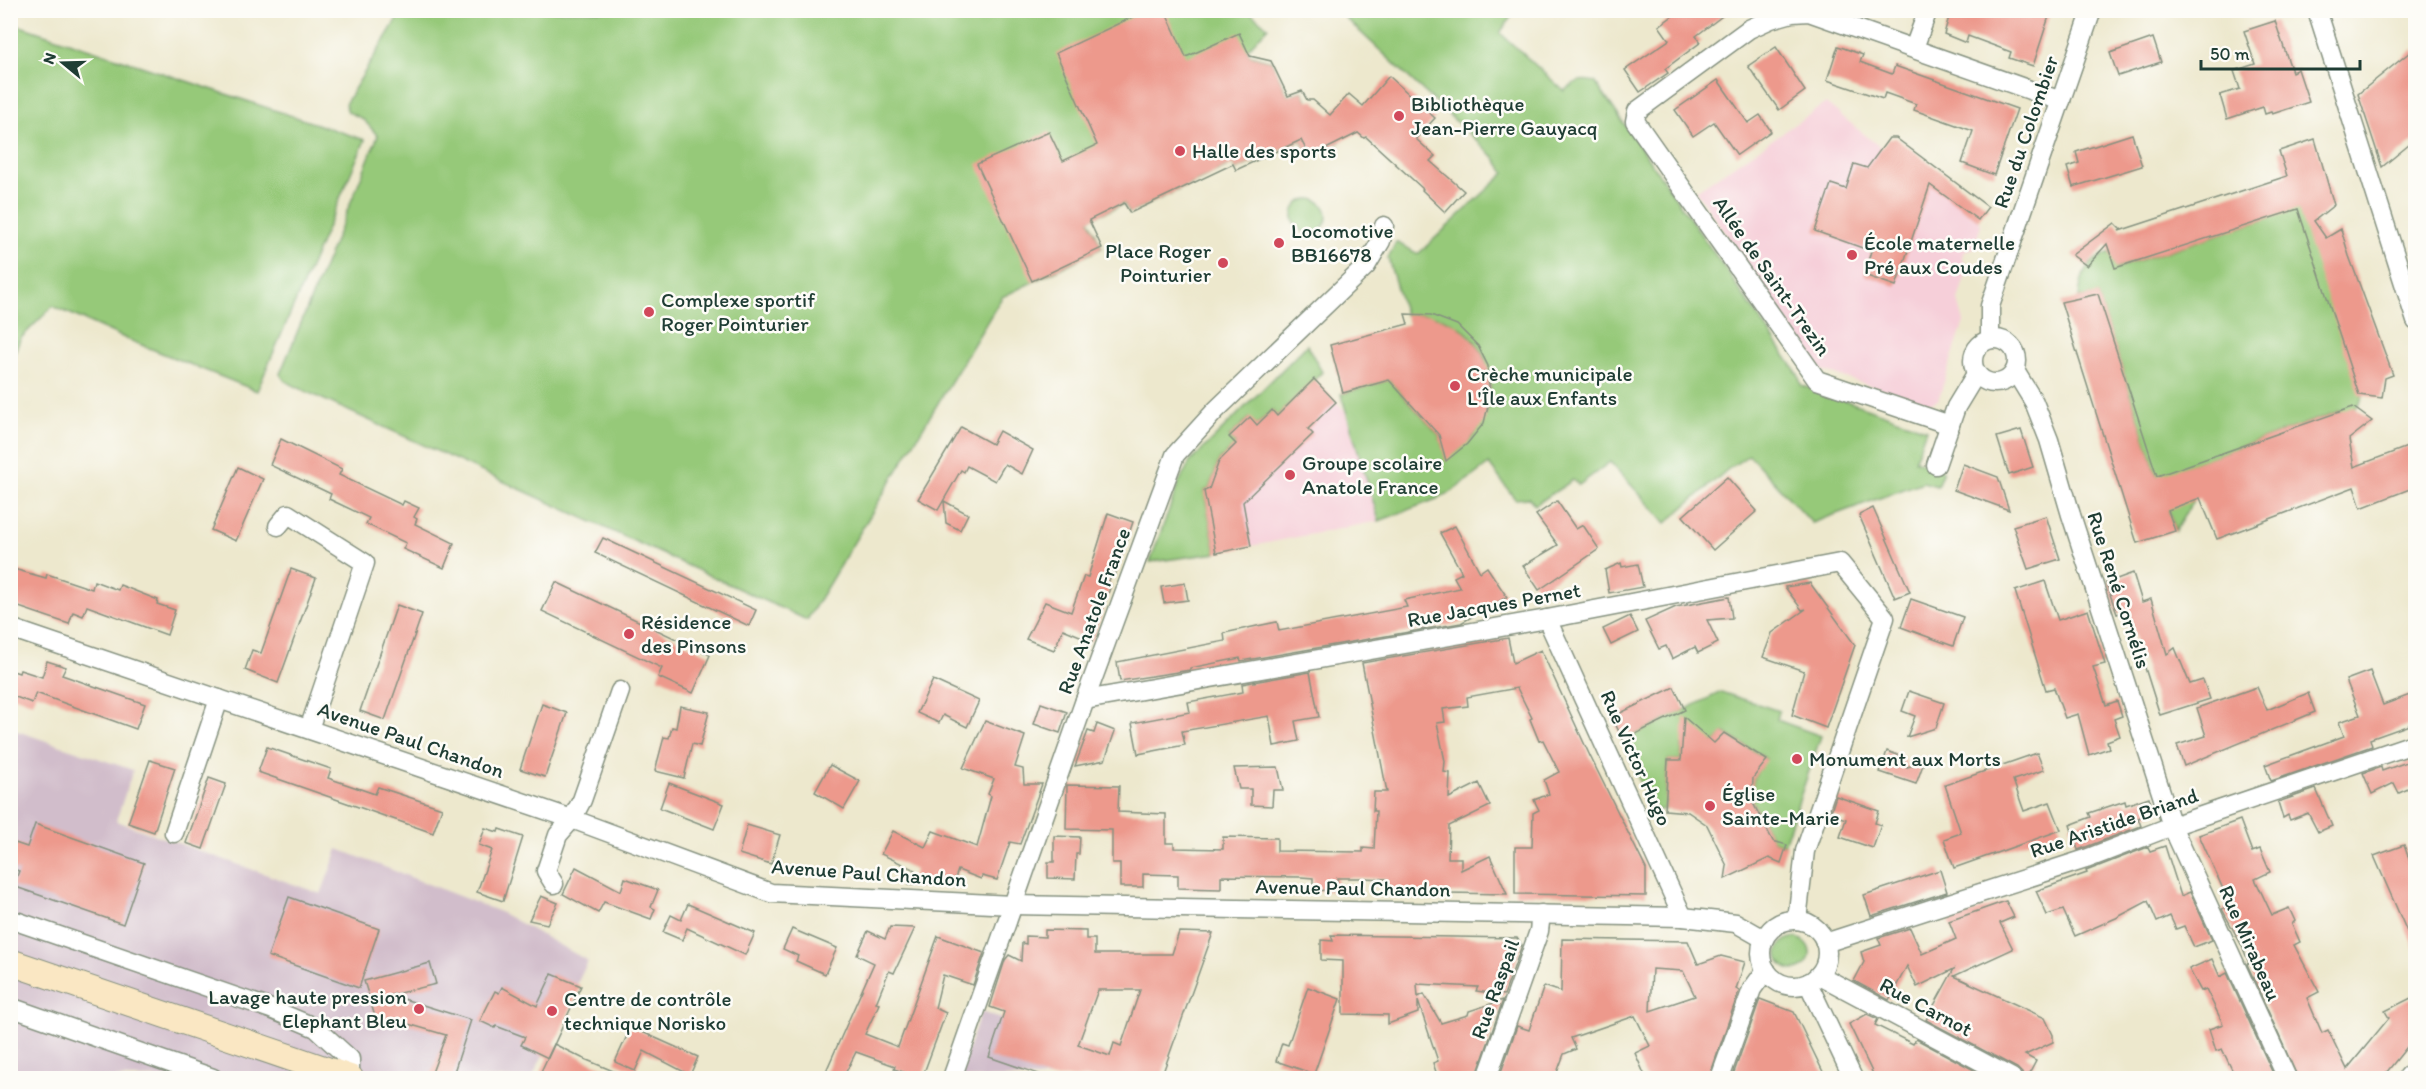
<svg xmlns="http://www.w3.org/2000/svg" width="2426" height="1089" viewBox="0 0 2426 1089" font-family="Itim,sans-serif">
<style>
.built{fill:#f6cfd9}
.industrial{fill:#d1bdcb}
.green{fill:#96c979;stroke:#5a8356;stroke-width:1.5}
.building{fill:#ed998c;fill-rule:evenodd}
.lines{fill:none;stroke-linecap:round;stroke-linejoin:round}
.minor-casing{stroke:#869280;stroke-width:21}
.secondary-casing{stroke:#869280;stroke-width:28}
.minor{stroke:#fff;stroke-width:18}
.secondary{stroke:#fae7c3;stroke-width:26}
.poi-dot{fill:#d1495b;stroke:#fdfcf7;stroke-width:2}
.labels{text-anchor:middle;stroke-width:5;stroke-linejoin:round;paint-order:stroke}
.poi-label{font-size:21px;fill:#1f3d34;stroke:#fdfcf7;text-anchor:start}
.street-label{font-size:21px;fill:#1f3d34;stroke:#fdfcf7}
</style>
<rect width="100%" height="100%" fill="#fdfcf7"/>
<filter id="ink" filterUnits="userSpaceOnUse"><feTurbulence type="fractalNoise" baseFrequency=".0167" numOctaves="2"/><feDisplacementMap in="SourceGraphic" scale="12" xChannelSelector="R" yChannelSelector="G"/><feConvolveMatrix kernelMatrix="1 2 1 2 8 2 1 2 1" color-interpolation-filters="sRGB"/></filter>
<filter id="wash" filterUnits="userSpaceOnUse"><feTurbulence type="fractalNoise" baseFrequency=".008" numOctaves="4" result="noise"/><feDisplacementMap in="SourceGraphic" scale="24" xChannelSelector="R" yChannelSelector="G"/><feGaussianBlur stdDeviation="1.35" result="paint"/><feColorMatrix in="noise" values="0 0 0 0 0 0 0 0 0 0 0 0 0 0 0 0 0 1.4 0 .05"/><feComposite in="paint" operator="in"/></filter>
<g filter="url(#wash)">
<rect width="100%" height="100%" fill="#ede8cd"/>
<g class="built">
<polygon points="1826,103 1881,148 1978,220 1981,225 1974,248 1965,251 1962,259 1968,267 1958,300 1964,322 1938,400 1929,404 1820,370 1696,191"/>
<polygon points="1314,379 1345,411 1379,521 1216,553 1204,491 1209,489 1219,461 1236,445 1229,437 1272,410 1277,415"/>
</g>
<g class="industrial">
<polygon points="11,729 133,770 116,821 321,894 338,849 500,912 588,961 532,1078 11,1078"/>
<polygon points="981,1012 1136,1064 1131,1078 958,1078"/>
</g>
<g class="green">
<polygon points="402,11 1248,11 1268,27 1247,50 1250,55 1271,61 1288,96 1302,91 1307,100 1327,113 1340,142 1310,157 1301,140 1236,170 1233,164 1130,213 1124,204 1089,219 1102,248 1002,297 807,620 305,391 285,381 280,374 378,136 363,119 348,112 345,104"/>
<path d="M1338,11H1515L1500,33L1564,91C1574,82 1581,78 1595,82L1798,374L1801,385L1926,429L1915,460L1943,471L1937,486L1923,482L1812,523L1749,455L1727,470L1666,523L1610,462L1579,485L1573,480L1535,505L1529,498L1515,499L1489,464L1447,495L1379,521L1341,394L1389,380L1439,435L1446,458C1522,417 1495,306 1405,315L1388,258L1396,242L1418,254L1505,173L1494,157Z"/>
<polygon points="11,23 365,140 257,391 129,340 53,306 20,339 11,362"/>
<path d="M2293,193L2366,383C2363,401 2358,409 2343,418L2340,411L2182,468L2193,501L2175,531L2098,295L2079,298C2081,273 2086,262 2110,252L2116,268L2272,217Z"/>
<circle cx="1310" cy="216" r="17"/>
<polygon points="1307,345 1322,372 1277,416 1272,410 1257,425 1249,418 1229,437 1236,444 1219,461 1209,489 1204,491 1216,553 1150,562 1179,482 1190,462"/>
<polygon points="1721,692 1779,711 1777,720 1821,736 1784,844 1773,841 1752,801 1753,778 1766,759 1725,733 1714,743 1682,746 1681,760 1668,760 1665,810 1651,809 1623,740"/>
<circle cx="1794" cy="954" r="16"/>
</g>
<g id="blocks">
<g class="building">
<polygon points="1147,10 1165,10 1186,57 1239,33 1250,56 1271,61 1288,96 1302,91 1307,100 1313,100 1330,115 1349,94 1363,106 1389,76 1435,118 1416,139 1435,156 1430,161 1464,191 1445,212 1422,190 1423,189 1366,137 1364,138 1358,133 1310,157 1301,140 1236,170 1233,164 1130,213 1124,203 1089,220 1102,248 1032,281 977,164 1049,132 1063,161 1097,145 1056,53"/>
<polygon points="1681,10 1730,10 1696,36 1701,42 1665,69 1668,73 1640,92 1625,70 1669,40 1659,26"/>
<polygon points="1951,10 2051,10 2033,66 2009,58 2011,52 1968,36 1966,43 1944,34"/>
<polygon points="2275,21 2292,72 2298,69 2309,102 2272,114 2271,112 2265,114 2263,107 2227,119 2220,95 2240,89 2234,71 2255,64 2244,31"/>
<polygon points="2153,38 2161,62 2118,76 2110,53"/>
<polygon points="1838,46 1863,55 1860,62 1892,74 1895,66 2017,109 1994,175 1962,163 1973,131 1914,110 1916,104 1885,93 1883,99 1827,80"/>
<polygon points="1776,47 1805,91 1779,110 1748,66"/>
<polygon points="2415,48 2415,140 2382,167 2358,94"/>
<polygon points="1718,80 1748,123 1760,115 1771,131 1737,155 1714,122 1693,136 1675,110"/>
<polygon points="2132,134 2142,166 2073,187 2067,167 2079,163 2076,152"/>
<polygon points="1889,138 1896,138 1988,207 1978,220 1930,185 1896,286 1864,275 1871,251 1815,231 1831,184 1846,189 1854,164 1867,168"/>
<polygon points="2315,139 2334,205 2314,221 2326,238 2341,229 2349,256 2393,375 2385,378 2382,398 2359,395 2298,209 2115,268 2107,244 2087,266 2072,255 2115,223 2121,229 2119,231 2287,176 2279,151"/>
<polygon points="2098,294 2157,476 2353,407 2372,421 2349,439 2354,467 2415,444 2415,487 2361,508 2354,487 2217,539 2200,498 2168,510 2175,531 2137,543 2061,302"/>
<polygon points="1405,314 1431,315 1457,325 1478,346 1488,366 1490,398 1484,423 1467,444 1446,461 1439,435 1389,380 1343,393 1330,345 1408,324"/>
<polygon points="1314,379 1336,402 1308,429 1313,434 1243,502 1251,546 1216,553 1204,491 1209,489 1219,461 1236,444 1229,437 1250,417 1257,425 1272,410 1277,416"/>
<polygon points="961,427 992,444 999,431 1033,450 1022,474 1005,464 995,481 967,466 964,472 961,470 938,510 918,499"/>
<polygon points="2021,430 2033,467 2009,475 1997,437"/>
<polygon points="281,439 342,469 339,475 402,505 404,501 419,508 414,517 417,519 415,524 454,543 444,568 403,549 406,543 366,524 369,518 329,499 331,494 270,465"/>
<polygon points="1963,464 1998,477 2009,510 1954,490"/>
<polygon points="238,467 263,479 236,541 211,530"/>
<polygon points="1727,477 1757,511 1713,550 1683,516"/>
<polygon points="944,501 968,514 960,530 946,523"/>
<polygon points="1557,501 1576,529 1583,525 1599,549 1539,590 1523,566 1558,545 1536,515"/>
<polygon points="1873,508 1910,592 1895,598 1859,515"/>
<polygon points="1108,513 1133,522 1115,575 1114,566 1108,584 1111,585 1092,641 1063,629 1054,650 1026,639 1045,602 1071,612 1084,576 1088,577"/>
<polygon points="2046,516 2060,559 2028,569 2013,526"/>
<polygon points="1455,526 1480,572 1487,567 1507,597 1461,623 1241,661 1240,658 1190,668 1190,670 1120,681 1117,662 1225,641 1224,633 1257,626 1277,622 1279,631 1407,607 1404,600 1460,588 1454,577 1462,573 1440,533"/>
<polygon points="603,538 756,610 749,626 595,553"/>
<polygon points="1621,563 1622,567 1638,564 1643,587 1609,593 1605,570"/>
<polygon points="10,568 46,578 47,574 92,589 94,581 118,590 120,585 158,600 157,604 175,610 167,635 87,606 83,616 73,612 69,624 10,604"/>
<polygon points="291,569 316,578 278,683 245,670 252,650 261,653"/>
<polygon points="2133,573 2142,602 2151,599 2167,654 2175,648 2190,684 2203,680 2210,699 2160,715 2127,611 2117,614 2106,583"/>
<polygon points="2045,581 2058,620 2088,610 2105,664 2093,667 2106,705 2117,701 2122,716 2114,719 2120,736 2107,741 2109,748 2089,755 2078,714 2065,718 2054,688 2046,690 2015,591"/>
<polygon points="556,582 710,655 693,693 658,677 662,668 542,611"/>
<polygon points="1185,583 1188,600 1164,603 1161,587"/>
<polygon points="1810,583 1855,645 1826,728 1792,715 1804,671 1763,657 1772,633 1806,609 1802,610 1785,587"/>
<polygon points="1729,597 1732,618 1707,620 1718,643 1698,653 1695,647 1672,659 1666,646 1659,649 1645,621 1676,607"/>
<polygon points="1911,599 1963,617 1953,646 1901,627"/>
<polygon points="397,605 422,614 385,720 360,711"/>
<polygon points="1630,616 1638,632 1611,645 1603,629"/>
<polygon points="1508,638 1513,663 1541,650 1590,756 1646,869 1646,896 1515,894 1515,847 1532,847 1533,813 1539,810 1534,800 1549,794 1544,780 1559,772 1543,740 1539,741 1530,719 1532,718 1517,688 1467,697 1468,706 1443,709 1445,722 1437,723 1445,761 1444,772 1450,773 1449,798 1479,783 1490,806 1449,826 1448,858 1461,858 1461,870 1490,856 1507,894 1385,892 1386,879 1362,878 1337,878 1337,891 1313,890 1313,878 1301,877 1221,876 1221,889 1178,888 1178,875 1143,874 1143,887 1120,887 1120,863 1112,863 1112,830 1066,829 1067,785 1119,786 1118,812 1166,814 1166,843 1174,843 1174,848 1223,849 1223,837 1277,838 1277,851 1363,852 1363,848 1374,849 1376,811 1373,811 1374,792 1387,792 1362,663"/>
<polygon points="47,661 66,667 62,675 145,704 136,729 36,693 32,703 10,695 10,670 19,673 20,670 42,677"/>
<polygon points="2370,671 2383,705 2415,693 2415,723 2370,739 2372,746 2271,781 2265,765 2344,736 2339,722 2360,715 2346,680"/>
<polygon points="1310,672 1319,717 1295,721 1299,741 1274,746 1269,716 1182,731 1185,745 1138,754 1132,723 1190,712 1188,702 1243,692 1242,684"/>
<polygon points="933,680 979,701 967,727 943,715 939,723 917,713"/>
<polygon points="1674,687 1685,710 1623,740 1612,717"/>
<polygon points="2257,687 2267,710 2308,693 2315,712 2184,766 2177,745 2206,736 2197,708"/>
<polygon points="1909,691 1944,703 1936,728 1907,737 1915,716 1902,711"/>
<polygon points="1041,703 1067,712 1060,733 1034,724"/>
<polygon points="542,704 567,713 545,777 520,769"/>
<polygon points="680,706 709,712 700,746 692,744 684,778 655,771 664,737 669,738 672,727 676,728"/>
<polygon points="1684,717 1714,743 1724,733 1767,760 1753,778 1752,801 1773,841 1787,845 1781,863 1769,858 1725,879 1727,866 1707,825 1688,812 1665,810 1668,760 1681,760"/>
<polygon points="985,721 1025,736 1015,767 1023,769 1024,784 1042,784 1020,844 1010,842 997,880 982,876 981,879 958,870 953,884 909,884 915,870 881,854 893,831 925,847 933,831 977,847 991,796 988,794 994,779 963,768"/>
<polygon points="1097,724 1115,731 1105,760 1075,766 1088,731 1094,733"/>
<polygon points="267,747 331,769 328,778 375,794 378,787 442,808 433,833 258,772"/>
<polygon points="1887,751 1903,757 1907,767 1924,762 1916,784 1880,772"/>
<polygon points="2037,753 2044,770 2013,780 2024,811 2050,802 2061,830 1954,868 1944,839 1961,833 1945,785"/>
<polygon points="2415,759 2415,786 2399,793 2394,783 2372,794 2363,773 2381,767 2382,771"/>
<polygon points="150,760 175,768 154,832 128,823"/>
<polygon points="830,765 860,781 844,809 815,792"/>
<polygon points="1278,767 1283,790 1273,790 1272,806 1251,805 1251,789 1239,789 1234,768"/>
<polygon points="209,778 226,784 203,849 186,843"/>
<polygon points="669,783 724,804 714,829 660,808"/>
<polygon points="2316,789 2332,826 2318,832 2308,813 2290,820 2288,815 2283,818 2278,802"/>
<polygon points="1836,796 1879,811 1875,823 1881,825 1873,848 1840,837 1846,819 1830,814"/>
<polygon points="2149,797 2154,813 2138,818 2141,826 2078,850 2070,825 2091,817 2089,813 2125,801 2126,805"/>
<polygon points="2240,820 2252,852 2260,849 2270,872 2255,879 2272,915 2289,908 2295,921 2292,924 2300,942 2294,945 2319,992 2307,998 2322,1033 2328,1030 2347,1069 2389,1018 2385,1011 2415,996 2415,1037 2382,1078 2298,1078 2247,964 2249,963 2242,946 2222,909 2230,905 2199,835"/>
<polygon points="35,824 144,863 123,924 13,886 19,871 10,868 10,857 15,843 27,847"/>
<polygon points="747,825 780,835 771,864 739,854"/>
<polygon points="485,828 498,832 499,829 523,837 503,901 477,892 492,850 479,845"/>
<polygon points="1054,836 1080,837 1079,854 1076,854 1075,879 1048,878 1048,862 1054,862"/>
<polygon points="2404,845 2415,876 2415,950 2374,856"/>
<polygon points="2165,846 2181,896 2190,892 2212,940 2194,947 2184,926 2176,929 2170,916 2157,922 2148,901 2116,918 2075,936 2063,910 2047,915 2036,891 2087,873 2086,871 2148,847 2150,851"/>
<polygon points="576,867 621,891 625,878 658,890 651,907 655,909 651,919 604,902 598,913 563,894"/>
<polygon points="1940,870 1947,892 1871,916 1864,895"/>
<polygon points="541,896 558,903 547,924 529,920"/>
<polygon points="289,897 379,929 359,988 268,956"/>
<polygon points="2006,901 2014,917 2000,923 2013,949 1954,976 2045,1018 2053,1035 2053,1042 2025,1055 2036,1061 2027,1078 2023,1078 2022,1073 2017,1068 1926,1020 1954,969 1917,987 1907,966 1889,1000 1854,981 1864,962 1861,952 1881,945 1878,938 1910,928 1922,954 1956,939 1949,921"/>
<polygon points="688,904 755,933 745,955 687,928 682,940 663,932 671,915 681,920"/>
<polygon points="890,927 915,928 894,973 889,971 876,1003 879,1004 865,1034 898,1047 938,936 984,953 973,985 943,975 935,1008 946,1013 922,1078 894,1069 895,1066 856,1052 843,1078 823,1078 874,963 857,955 868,931 885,939"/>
<polygon points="792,929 837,948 825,974 796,961 798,956 783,949"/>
<path d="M1045,930L1086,931V939H1095V954H1172L1179,932L1213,933L1161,1078H1050L989,1057L1004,1012L990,1007L1005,960L1009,955L1021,961L1022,943L1026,944V936L1045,937ZM1098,990H1140L1121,1046L1114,1043L1110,1056L1078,1045Z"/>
<polygon points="1331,935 1517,938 1522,945 1504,995 1476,991 1478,987 1417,984 1418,997 1424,994 1441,1023 1468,1015 1469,1011 1503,1000 1476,1078 1438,1078 1433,1063 1438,1061 1418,1001 1418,1013 1388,1024 1388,1015 1343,1014 1343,961 1321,960 1321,940 1333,941"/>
<path d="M1562,939L1688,941L1698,964L1721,956L1745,962L1736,989L1739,991L1709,1078H1646L1635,1053L1650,1046L1635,1016L1571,1038L1576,1049L1564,1054L1555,1078H1499L1517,1026L1529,1030L1544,986L1561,992ZM1652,969L1683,971L1695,996L1650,1011Z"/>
<polygon points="2212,959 2220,977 2227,973 2275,1078 2236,1078 2222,1049 2216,1051 2209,1029 2223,1024 2206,989 2201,991 2189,969"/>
<polygon points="430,963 436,984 391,995 471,1020 452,1078 430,1078 446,1035 391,1019 377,1023 364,981"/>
<polygon points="552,974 581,986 548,1058 521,1045 525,1037 496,1026 495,1028 480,1021 495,991 499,993 502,987 537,1006"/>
<polygon points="1308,987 1340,999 1314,1074 1276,1061 1282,1043 1288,1045"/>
<polygon points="1760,999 1794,1012 1826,1078 1732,1078"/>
<polygon points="1867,1014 1878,1019 1875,1025 1913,1044 1916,1039 1989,1078 1875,1078 1849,1024"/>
<polygon points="631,1027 698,1057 690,1075 644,1051 635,1071 615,1062"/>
<polygon points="554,1044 582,1058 630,1078 538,1078"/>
</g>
</g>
</g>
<g filter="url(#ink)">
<use href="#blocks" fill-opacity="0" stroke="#869280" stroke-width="1.5"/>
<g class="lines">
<defs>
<g id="minor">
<polyline points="2317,10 2416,321"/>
<polyline points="1914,48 1928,10"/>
<polyline points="1990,338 1990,306 2092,10"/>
<circle cx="1995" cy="361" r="22"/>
<polyline points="2015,371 2034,402 2049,440 2071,515 2172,826 2287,1078"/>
<polyline points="1950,425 1817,380 1635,121 1637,111 1749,29 1771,19 1792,13 1809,12 2061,101"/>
<polyline points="1936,465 1956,407 1976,374"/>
<polyline points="278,526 288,514 365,563 309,729"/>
<polyline points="1547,619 1683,917"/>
<polyline points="10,628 572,819 771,893 1012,905 1683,917 1736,923 1764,939"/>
<polyline points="1085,700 1547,619 1840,563 1885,618 1805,851 1797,920"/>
<polyline points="174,833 219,699"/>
<polyline points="554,884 546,871 558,835 572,819 582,800 620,691"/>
<polyline points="10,919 271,1009 316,1028 350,1059 350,1078"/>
<circle cx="1794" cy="953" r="33"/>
<polyline points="1825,943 2086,859 2172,826 2416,743"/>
<polyline points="1819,975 2012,1078"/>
<polyline points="1808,983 1853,1078"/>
<polyline points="10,1007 213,1078"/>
<polyline points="952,1078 1085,700 1175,455 1216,410 1366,266 1381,241 1384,226"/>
<polyline points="1487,1078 1539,931 1541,914"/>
<polyline points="1720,1078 1752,989 1766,970"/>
<polyline points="2407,1078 2416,1068"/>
</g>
<polyline id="secondary" points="10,962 350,1078"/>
</defs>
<use href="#minor" class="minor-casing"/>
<use href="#secondary" class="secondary-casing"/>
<use href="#minor" class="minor"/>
<use href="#secondary" class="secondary"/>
</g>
</g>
<g class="poi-dot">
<circle cx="1399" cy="116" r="6"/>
<circle cx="1180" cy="151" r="6"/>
<circle cx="1279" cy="243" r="6"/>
<circle cx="1852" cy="255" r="6"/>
<circle cx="1223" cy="263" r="6"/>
<circle cx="649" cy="312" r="6"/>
<circle cx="1455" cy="386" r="6"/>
<circle cx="1290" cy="475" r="6"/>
<circle cx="629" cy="634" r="6"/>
<circle cx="1797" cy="759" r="6"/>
<circle cx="1710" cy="806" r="6"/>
<circle cx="419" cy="1009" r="6"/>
<circle cx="552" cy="1011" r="6"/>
</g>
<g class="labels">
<g class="poi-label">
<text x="1411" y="111">Bibliothèque<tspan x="1411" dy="24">Jean-Pierre Gauyacq</tspan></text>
<text x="1192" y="158">Halle des sports</text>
<text x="1291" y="238">Locomotive<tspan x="1291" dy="24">BB16678</tspan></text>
<text x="1864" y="250">École maternelle<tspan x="1864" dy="24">Pré aux Coudes</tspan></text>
<text x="1211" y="258" text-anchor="end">Place Roger<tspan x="1211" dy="24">Pointurier</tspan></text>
<text x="661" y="307">Complexe sportif<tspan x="661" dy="24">Roger Pointurier</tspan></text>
<text x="1467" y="381">Crèche municipale<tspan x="1467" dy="24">L'Île aux Enfants</tspan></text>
<text x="1302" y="470">Groupe scolaire<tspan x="1302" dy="24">Anatole France</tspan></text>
<text x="641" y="629">Résidence<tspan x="641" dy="24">des Pinsons</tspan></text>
<text x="1809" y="766">Monument aux Morts</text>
<text x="1722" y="801">Église<tspan x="1722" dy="24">Sainte-Marie</tspan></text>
<text x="407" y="1004" text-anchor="end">Lavage haute pression<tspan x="407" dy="24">Elephant Bleu</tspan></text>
<text x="564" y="1006">Centre de contrôle<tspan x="564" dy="24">technique Norisko</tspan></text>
</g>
<g class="street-label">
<text transform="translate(2026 132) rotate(-71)" y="7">Rue du Colombier</text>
<text transform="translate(1772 276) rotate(55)" y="7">Allée de Saint-Trezin</text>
<text transform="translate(2119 590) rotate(72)" y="7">Rue René Cornélis</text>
<text transform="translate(1494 605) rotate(-10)" y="7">Rue Jacques Pernet</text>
<text transform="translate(1094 611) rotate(-70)" y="7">Rue Anatole France</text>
<text transform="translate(411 740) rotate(19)" y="7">Avenue Paul Chandon</text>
<text transform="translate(1636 758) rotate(66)" y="7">Rue Victor Hugo</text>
<text transform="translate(2114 823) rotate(-19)" y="7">Rue Aristide Briand</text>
<text transform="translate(869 873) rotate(4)" y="7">Avenue Paul Chandon</text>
<text transform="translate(1353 888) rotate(1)" y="7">Avenue Paul Chandon</text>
<text transform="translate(2250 943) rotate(66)" y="7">Rue Mirabeau</text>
<text transform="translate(1495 989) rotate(-70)" y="7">Rue Raspail</text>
<text transform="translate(1926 1007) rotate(28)" y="7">Rue Carnot</text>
</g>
</g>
<rect width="2426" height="1089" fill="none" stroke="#fdfcf7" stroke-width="36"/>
<g transform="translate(63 63) rotate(289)" stroke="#fdfcf7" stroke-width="4.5" paint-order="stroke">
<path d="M0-4.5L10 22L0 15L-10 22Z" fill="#1f3d34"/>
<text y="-9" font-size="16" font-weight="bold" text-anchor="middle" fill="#1f3d34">N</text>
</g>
<path d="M2201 60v9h159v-9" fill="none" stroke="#1f3d34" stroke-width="3"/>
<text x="2210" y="60" font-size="18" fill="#1f3d34" stroke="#fdfcf7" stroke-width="4.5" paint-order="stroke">50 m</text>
</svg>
